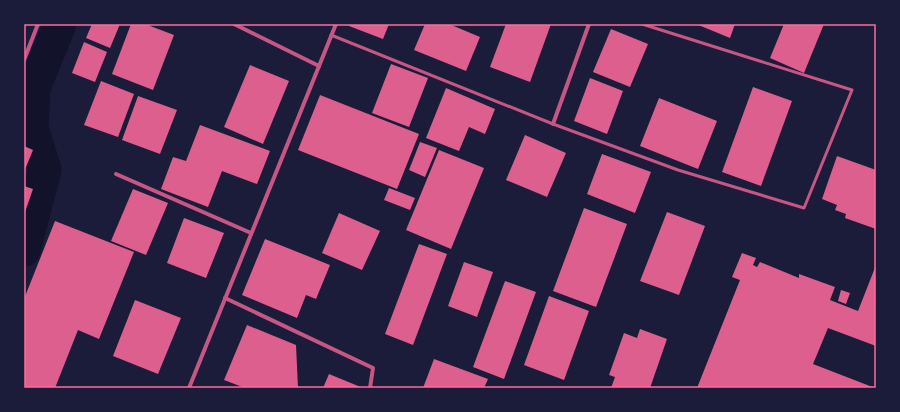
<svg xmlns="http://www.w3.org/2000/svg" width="900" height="412" viewBox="0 0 900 412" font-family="Manrope,sans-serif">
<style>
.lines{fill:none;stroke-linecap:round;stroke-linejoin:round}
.canal{stroke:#12122b;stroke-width:33}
.building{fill:#dd5f8e}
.service{stroke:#c65784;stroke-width:3}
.minor{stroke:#c65784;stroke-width:4}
.neatline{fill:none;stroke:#ff6b9d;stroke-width:1.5}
</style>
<rect width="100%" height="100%" fill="#1b1b3a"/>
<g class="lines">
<polyline class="canal" points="24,250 45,170 32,128 34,88 60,24"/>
</g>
<g class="building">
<polygon points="92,24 120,24 110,48 86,38"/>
<polygon points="131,24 145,24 174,35 153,90 112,74"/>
<polygon points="350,24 389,24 383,39 349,26"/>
<polygon points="425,24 449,24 480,37 466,71 414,50"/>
<polygon points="506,24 551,24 530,82 490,67"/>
<polygon points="696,24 735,24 730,38"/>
<polygon points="784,24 824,24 804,73 770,58"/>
<polygon points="611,29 648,44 630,87 593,72"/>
<polygon points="84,42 107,52 95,82 72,73"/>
<polygon points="391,64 428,78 409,127 372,113"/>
<polygon points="250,65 289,81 263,144 224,127"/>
<polygon points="590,78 623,91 607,134 574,121"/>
<polygon points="101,81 134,94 118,137 84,125"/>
<polygon points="753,87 792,101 761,186 722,172"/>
<polygon points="446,88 495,109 485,134 469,127 459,151 426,138"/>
<polygon points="320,95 419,134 397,189 298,150"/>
<polygon points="138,96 177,110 160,154 122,140"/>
<polygon points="659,98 717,121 698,169 640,146"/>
<polygon points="200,125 270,151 257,184 222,171 208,207 161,189 173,157 186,161"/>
<polygon points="525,135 566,153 547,197 506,180"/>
<polygon points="420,142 437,148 425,177 409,170"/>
<polygon points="24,146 33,150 24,172"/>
<polygon points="439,150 484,168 451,249 406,230"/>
<polygon points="602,154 651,172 635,213 587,194"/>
<polygon points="837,156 876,170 876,229 845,218 846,214 835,210 837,205 822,199"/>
<polygon points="24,186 33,189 24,215"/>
<polygon points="389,188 415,198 410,210 384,200"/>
<polygon points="133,189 168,203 146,255 111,241"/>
<polygon points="584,208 627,224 596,307 553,291"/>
<polygon points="667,212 705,226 679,295 640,281"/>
<polygon points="339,213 380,231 362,270 322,253"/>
<polygon points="184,218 224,233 206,278 167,263"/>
<polygon points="55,221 134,252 99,339 78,330 55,388 24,388 24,299"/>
<polygon points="265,239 330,265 316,299 306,295 297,318 242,295"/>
<polygon points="419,244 447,254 413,345 385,334"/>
<polygon points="742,253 756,258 753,265 757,267 760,262 799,278 799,274 835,287 830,300 858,311 876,265 876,346 828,328 813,364 875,388 697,388 740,280 732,277"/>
<polygon points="464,262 493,272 477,317 448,306"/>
<polygon points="505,281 536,292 504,379 473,367"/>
<polygon points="841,290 850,293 846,304 838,301"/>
<polygon points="549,296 589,311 564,380 524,365"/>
<polygon points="135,300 181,318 158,374 113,356"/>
<polygon points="247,325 296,345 298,388 245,388 224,380"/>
<polygon points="640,329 667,339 650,388 611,388 615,377 609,375 624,333 637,338"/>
<polygon points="434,359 488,379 484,388 423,388"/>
<polygon points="329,374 363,388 323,388"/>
</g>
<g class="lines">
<polyline class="service" points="331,35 553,124 678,170 804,208 852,90 642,24"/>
<g class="minor">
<polyline points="234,24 319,66"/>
<polyline points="24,60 38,24"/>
<polyline points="553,124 589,24"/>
<polyline points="116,174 251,233"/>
<polyline points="225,298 373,368 370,388"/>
<polyline points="189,388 336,24"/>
</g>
</g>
<rect width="900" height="412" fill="none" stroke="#1b1b3a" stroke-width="50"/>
<rect x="25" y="25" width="850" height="362" class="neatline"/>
</svg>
